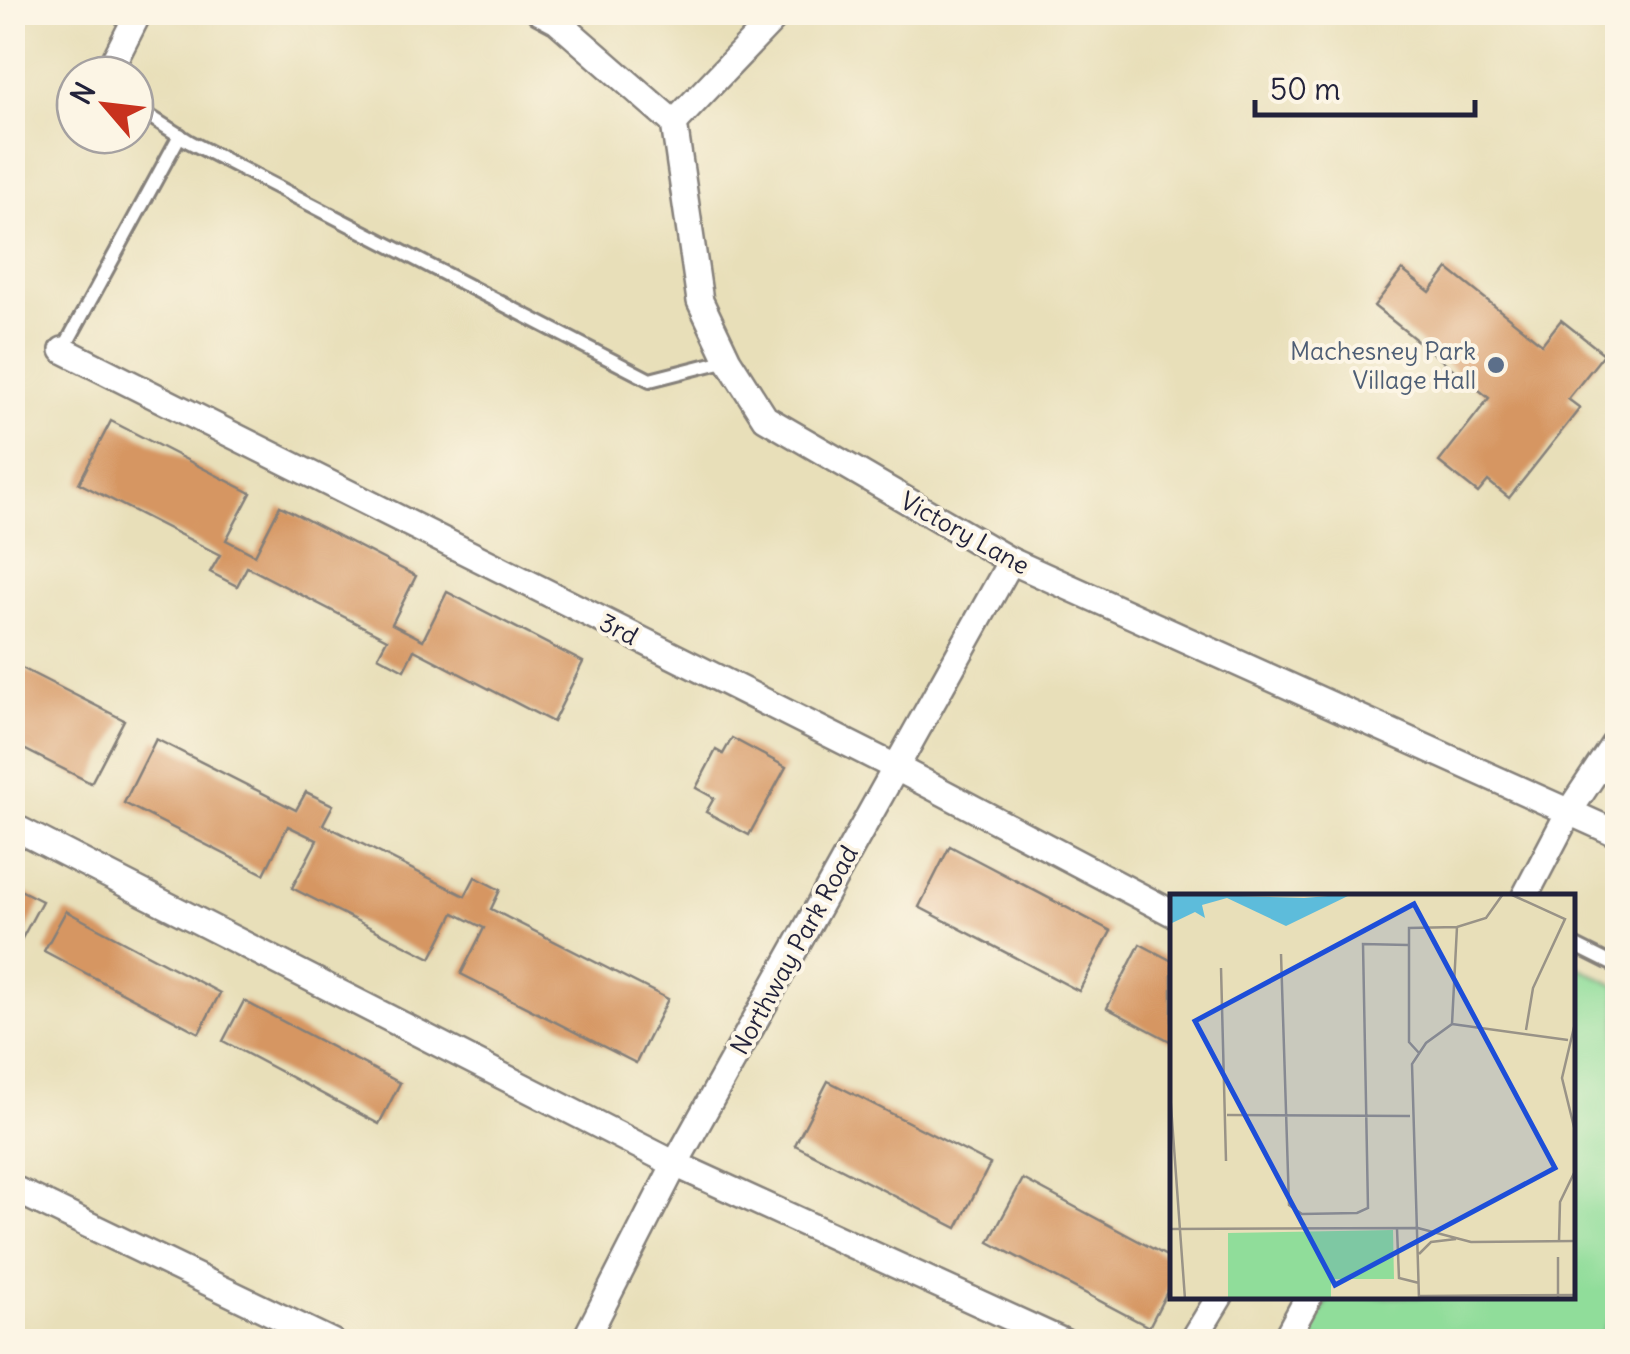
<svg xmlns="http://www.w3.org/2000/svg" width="1630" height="1354" viewBox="0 0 1630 1354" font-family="Delius,sans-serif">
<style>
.green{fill:#90dd9a;stroke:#59806a;stroke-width:2.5}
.building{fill:#d69662}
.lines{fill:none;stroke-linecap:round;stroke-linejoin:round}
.service-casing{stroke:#85807a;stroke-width:18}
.minor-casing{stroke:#85807a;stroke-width:30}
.service{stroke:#fff;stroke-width:12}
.minor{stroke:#fff;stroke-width:25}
.service-dot{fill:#5c6f8a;stroke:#fcf5e5;stroke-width:4}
.labels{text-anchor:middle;stroke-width:8;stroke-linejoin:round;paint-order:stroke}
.service-label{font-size:25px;fill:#4e5e75;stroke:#fcf5e5;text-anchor:end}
.street-label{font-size:25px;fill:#22223b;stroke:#fcf5e5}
.inset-road{fill:none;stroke:#999387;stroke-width:2.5}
.view{fill:#1d4ed8;fill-opacity:0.15;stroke:#1d4ed8;stroke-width:5}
.inset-edge{fill:none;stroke:#22223b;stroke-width:5}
</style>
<rect width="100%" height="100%" fill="#fcf5e5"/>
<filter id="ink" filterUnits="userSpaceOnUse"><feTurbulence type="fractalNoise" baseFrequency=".01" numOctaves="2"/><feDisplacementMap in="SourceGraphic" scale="20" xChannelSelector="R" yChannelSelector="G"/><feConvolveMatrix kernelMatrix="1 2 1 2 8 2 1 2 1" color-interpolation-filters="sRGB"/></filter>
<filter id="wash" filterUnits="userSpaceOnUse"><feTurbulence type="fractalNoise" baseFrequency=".0048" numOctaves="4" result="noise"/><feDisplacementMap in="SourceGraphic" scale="40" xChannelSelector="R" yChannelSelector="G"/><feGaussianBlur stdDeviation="2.25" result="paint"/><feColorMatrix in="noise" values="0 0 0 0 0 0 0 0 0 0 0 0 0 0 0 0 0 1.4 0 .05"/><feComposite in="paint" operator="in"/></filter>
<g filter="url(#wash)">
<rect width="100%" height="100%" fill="#e8dfb9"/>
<polygon class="green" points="1573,964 1617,987 1617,1305 1598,1341 1306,1341 1329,1297 1572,1296"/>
<g id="blocks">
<g class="building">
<polygon points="1448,269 1542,344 1561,320 1604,354 1568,399 1580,408 1509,498 1488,481 1478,493 1439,462 1489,398 1374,306 1402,270 1430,292"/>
<polygon points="111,421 251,493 226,540 255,555 280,506 416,576 392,624 423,640 447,592 583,662 553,722 414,650 404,670 378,656 387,639 247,567 237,586 210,572 220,555 79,483"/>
<polygon points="12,663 124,720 91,783 12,743"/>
<polygon points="732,738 786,767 749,835 706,812 714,798 696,788 716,750 723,754"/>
<polygon points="156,739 296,810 306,792 333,805 323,824 465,896 475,877 500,890 491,909 668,999 636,1063 461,974 484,928 454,913 431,958 292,888 317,840 288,826 264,874 124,803"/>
<polygon points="950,846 1111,931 1079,991 919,907"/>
<polygon points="12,886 42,901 20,942 12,938"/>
<polygon points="66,911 220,993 199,1033 44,951"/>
<polygon points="1140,944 1172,961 1172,1042 1107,1008"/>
<polygon points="244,1001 400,1083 379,1124 223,1041"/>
<polygon points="828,1081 990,1164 957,1228 795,1145"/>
<polygon points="1023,1179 1172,1259 1172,1282 1149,1327 989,1242"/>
</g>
</g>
</g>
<g filter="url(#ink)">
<use href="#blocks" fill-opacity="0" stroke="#85807a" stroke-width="2.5"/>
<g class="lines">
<defs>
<g id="service">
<polyline points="135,107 190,142 650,380 728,360"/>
<polyline points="63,350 180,135"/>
<polyline points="1572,944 1618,967"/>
</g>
<g id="minor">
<polyline points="540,12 557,21 674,123 700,301 728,360 765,418 1011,561 1618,834"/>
<polyline points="107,75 139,12"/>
<polyline points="674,123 780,12"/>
<polyline points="63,350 895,767 1172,913"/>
<polyline points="12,826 675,1164 1064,1342"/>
<polyline points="1525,896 1570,810 1618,738"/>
<polyline points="12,1188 332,1342"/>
<polyline points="584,1342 675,1164 1011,561"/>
<polyline points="1192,1342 1220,1296"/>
<polyline points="1284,1342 1309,1296"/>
</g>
</defs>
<use href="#service" class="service-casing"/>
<use href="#minor" class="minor-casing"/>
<use href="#service" class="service"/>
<use href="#minor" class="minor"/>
</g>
</g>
<circle class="service-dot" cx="1496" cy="365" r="10"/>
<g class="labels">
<g class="service-label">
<text x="1476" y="360">Machesney Park<tspan x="1476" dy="29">Village Hall</tspan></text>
</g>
<g class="street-label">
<text transform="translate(965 533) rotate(29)" y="9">Victory Lane</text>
<text transform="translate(619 629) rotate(27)" y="9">3rd</text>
<text transform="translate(794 950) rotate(-61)" y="9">Northway Park Road</text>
</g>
</g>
<g transform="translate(1170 894)">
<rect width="405" height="405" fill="#e8dfb9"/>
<path d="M223,336L224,385H161V405H58V339Z" fill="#90dd9a"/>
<path d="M0,0L134,4L182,0L116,32L57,4L32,11L35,24L25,18L0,30Z" fill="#5dbcdb"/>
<path class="inset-road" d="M340,0L395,25L363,94L356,136M111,60L119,311L132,320L187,319L198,314L193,50L238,51M51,74L56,267M405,129L392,184L405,237M282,130L398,146M249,159L239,148V34L287,33L316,24L333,0M0,198L15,405M57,221L240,222M0,335L248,334L301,348L405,347M227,335L229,384L249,389M389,347L390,308L405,277M249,360L261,348L286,345M388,363V403M249,402L405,401M249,405L242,170L256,149L282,130L287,33"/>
<path class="view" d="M244,10L385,274L165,391L25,127Z"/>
<rect width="405" height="405" class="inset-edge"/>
</g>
<rect width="1630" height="1354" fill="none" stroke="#fcf5e5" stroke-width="50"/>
<g transform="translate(105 105) rotate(298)"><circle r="48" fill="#fcf5e5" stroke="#a5a1a1" stroke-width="2.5"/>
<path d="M0-8L18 38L0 25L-18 38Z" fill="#c8321e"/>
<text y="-15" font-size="28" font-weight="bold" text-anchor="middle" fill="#22223b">N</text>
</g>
<path d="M1255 100v15h220v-15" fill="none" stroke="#22223b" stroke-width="5"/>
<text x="1270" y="100" font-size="30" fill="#22223b" stroke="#fcf5e5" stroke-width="8" paint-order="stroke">50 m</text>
</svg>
